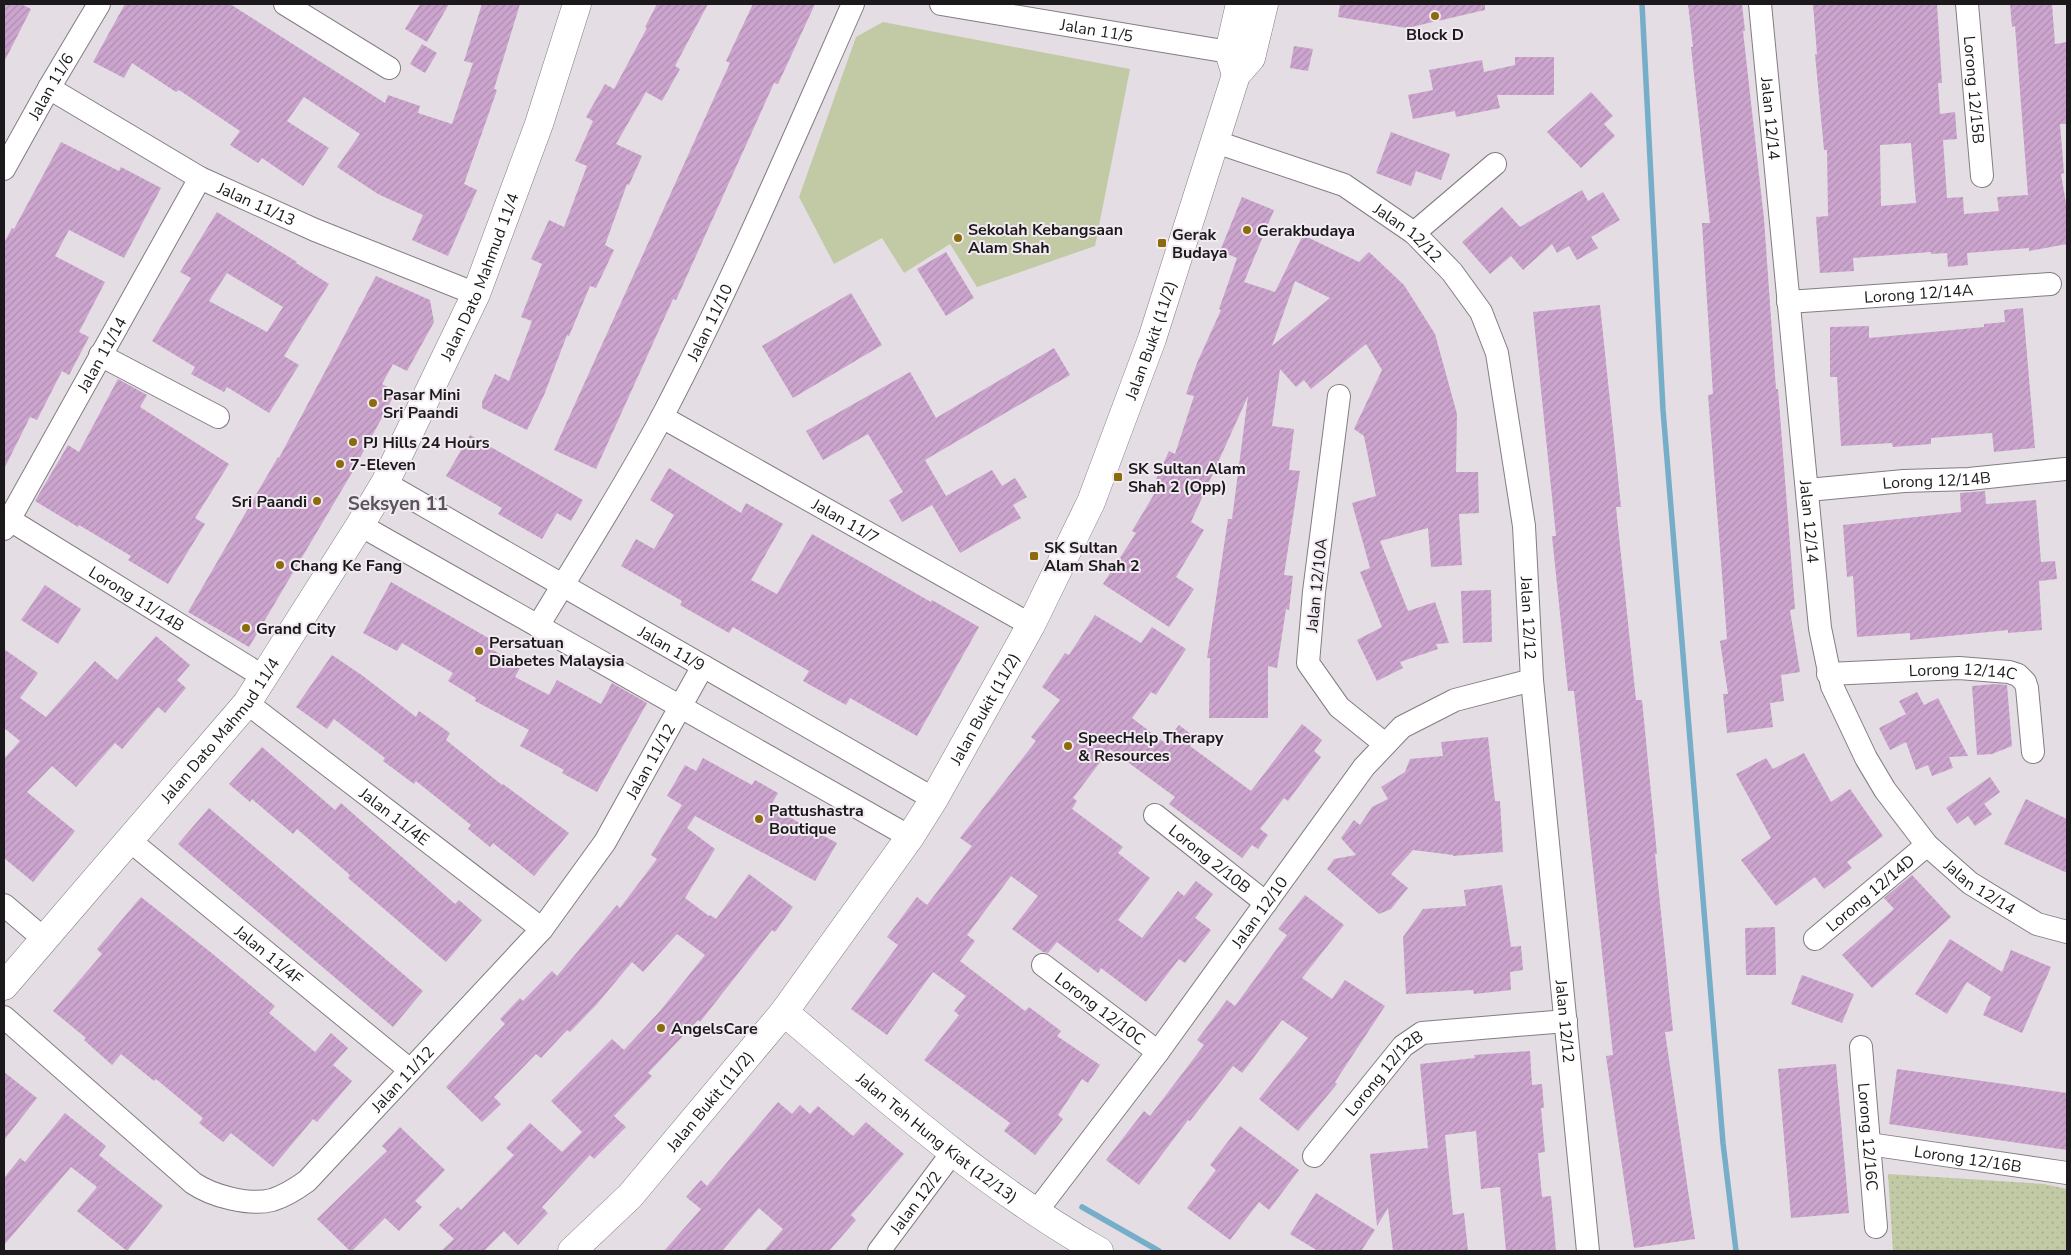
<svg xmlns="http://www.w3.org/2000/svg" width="2071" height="1255" viewBox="0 0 2071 1255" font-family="'Nunito Sans',sans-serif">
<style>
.park{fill:url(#park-dots)}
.pitch{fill:#c1caa5}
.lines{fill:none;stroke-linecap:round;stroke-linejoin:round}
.stream{stroke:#76aeca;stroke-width:5.5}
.building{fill:url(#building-hatch);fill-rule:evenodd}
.street-casing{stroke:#837d83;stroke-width:24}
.secondary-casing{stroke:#837d83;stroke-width:29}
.street{stroke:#fff;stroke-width:22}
.secondary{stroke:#fff;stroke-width:28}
.poi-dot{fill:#8b6b0b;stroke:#f1eaf1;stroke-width:2}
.labels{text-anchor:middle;stroke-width:4;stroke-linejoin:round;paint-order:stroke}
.street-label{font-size:16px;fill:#1b191b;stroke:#f1eaf1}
.poi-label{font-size:16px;font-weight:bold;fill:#1b191b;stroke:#f1eaf1;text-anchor:start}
.quarter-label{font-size:19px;font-weight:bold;fill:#59545a;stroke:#f1eaf1}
</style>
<defs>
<pattern id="park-dots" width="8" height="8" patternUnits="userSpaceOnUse" patternTransform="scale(1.25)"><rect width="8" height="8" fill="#c1caa5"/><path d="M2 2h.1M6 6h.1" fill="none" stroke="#a5ad8d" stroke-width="1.8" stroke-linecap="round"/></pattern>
<pattern id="building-hatch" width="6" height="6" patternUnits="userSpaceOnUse" patternTransform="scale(1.25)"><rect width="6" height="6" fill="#cca5ce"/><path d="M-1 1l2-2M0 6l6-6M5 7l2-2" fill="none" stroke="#af8db0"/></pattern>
</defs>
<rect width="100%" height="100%" fill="#e4dde4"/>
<polygon class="park" points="1888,1174 2044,1184 2067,1189 2067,1251 1893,1251"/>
<polygon class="pitch" points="883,22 1130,69 1095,246 977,287 950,244 904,273 882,238 834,264 799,197 856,37"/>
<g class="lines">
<g class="stream">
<polyline points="1642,4 1663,410 1723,1143 1736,1251"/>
<polyline points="1082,1207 1159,1251"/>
</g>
</g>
<g class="building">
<polygon points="4,4 21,4 31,9 4,62"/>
<polygon points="125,4 230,4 385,103 388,95 420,106 418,113 452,124 473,63 464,61 482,4 520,4 494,89 497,90 464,184 477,190 448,256 412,240 423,215 378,194 337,167 360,134 304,97 287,121 329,148 303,186 262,158 258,163 230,145 240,131 179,90 176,92 132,63 124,78 93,62"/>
<polygon points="420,4 449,4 427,42 405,29"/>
<polygon points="657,4 708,4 675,66 680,69 662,101 646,92 616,144 642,156 629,185 627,184 605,245 614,250 596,288 590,286 569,336 567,335 544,395 527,430 482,408 482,402 495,374 509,381 532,321 521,317 542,264 531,259 549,220 564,227 587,166 575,161 593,121 586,117 605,84 614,89 647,28 645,27"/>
<polygon points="753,4 815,4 778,84 774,83 676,300 673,299 596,469 554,450 730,63 726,61"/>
<polygon points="1340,4 1485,4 1485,10 1407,28 1338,17"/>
<polygon points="1688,4 1742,4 1745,31 1743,31 1764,219 1776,389 1778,389 1795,609 1790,610 1800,672 1781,675 1784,701 1770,703 1773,727 1727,733 1723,694 1728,694 1720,641 1727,639 1708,395 1713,394 1702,223 1710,223 1691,47 1693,47"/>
<path d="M1813,4H1937L1942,83H1938L1940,114L1955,112L1957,139L1943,140L1947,198L1963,197L1964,214L1999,211L1997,197L2028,195L2015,26L2012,27L2010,4H2052L2055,44L2067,42V124H2060L2064,173L2061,174L2067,209V244L2029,251V248L1967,253L1968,265L1948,267L1947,253L1931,254V252L1853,258L1854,271L1820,273L1816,217L1828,216L1827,150H1824L1815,54H1817ZM1911,143L1916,203L1881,206L1880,145Z"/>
<polygon points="422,44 437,53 425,73 410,64"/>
<polygon points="1294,46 1313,49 1308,71 1290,68"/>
<polygon points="1515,57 1554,57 1554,95 1497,95 1500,108 1456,117 1455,111 1413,119 1408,95 1433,90 1429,70 1482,60 1484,72 1515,65"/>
<polygon points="1591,92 1613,116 1604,124 1615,136 1581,168 1547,132"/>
<polygon points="1391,132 1450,154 1441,180 1416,171 1411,186 1376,173"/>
<polygon points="61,142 119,171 121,167 161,188 124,258 69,230 55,256 105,282 79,332 89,337 69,375 62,371 37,420 30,417 4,469 4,243 12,228 14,229"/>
<polygon points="1582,190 1588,201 1603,192 1620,220 1591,237 1598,248 1577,260 1569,246 1557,253 1552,244 1523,270 1511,256 1490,274 1462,242 1502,207 1520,227"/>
<path d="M1242,197L1274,210L1244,282L1275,292L1303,235L1359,262L1369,252L1404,285L1435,334L1457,414L1456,472H1478L1479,513L1459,514L1462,565L1431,567L1428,528L1380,541L1408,611L1435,602L1449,643L1436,644L1438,649L1400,662L1403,668L1377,681L1357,640L1382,627L1360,572L1370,568L1352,503L1376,496L1364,436L1354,429L1382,370L1366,344L1311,389L1304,380L1296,387L1280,369L1272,426L1294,429L1289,470L1300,471L1284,575L1293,576L1289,610L1286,609L1277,668L1268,666V718H1209L1210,658H1207L1228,519H1232L1248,396L1191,522L1204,530L1176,577L1194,589L1169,627L1103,584L1136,533L1132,531L1159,486L1154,484L1169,451L1175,454L1194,396L1186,394L1197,363L1221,310L1219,309L1237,258L1220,251ZM1295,281L1330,298L1272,346Z"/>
<path d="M217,212L297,262L296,263L329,284L284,356L299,365L269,413L227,387L224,392L191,374L195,367L152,341L191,278L180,272ZM227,273L283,307L267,332L209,301Z"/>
<polygon points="946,252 974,298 946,316 917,269"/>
<polygon points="376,276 430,300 434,322 407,371 393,364 382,384 396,392 350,476 249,647 188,612 278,457 279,458"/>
<polygon points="851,293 882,345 793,398 762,346"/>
<polygon points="1600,305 1621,507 1616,507 1636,700 1642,700 1657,854 1655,854 1673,1031 1665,1032 1695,1239 1634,1248 1606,1056 1613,1055 1574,691 1568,691 1552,536 1556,536 1533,312"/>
<polygon points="2023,308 2035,448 1994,452 1992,433 1931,438 1931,444 1893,447 1892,443 1841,446 1837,377 1830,377 1830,327 1869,326 1869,338 1984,327 1984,324 2005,322 2004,310"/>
<polygon points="1054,348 1070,375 925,460 946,496 992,470 1002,486 1015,478 1027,497 1013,505 1021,518 960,553 932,505 902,522 889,500 903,492 868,434 823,460 806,431 910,372 936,418"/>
<polygon points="118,379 147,395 140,407 229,464 195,518 205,524 168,584 128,560 131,556 79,525 78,527 35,501 68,445 79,452"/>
<polygon points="470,435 583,500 571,521 557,513 542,539 498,514 502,508 446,476"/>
<polygon points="669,468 741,513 746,503 783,524 751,580 777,594 812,534 931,602 932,600 979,627 917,736 850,698 846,705 803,681 809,671 733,627 729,633 680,605 682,601 621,566 636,539 654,549 674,515 650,500"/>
<polygon points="1985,491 1986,504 2036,500 2041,562 2055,561 2057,579 2039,581 2042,630 2008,633 2008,630 1910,640 1910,633 1857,637 1853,576 1847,577 1843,525 1961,512 1960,493"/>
<polygon points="391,582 497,643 493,650 521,666 515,677 549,695 557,680 601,704 612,683 647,703 597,792 562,773 564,770 520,746 529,730 475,701 476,698 448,681 453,673 402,643 397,651 363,633"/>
<polygon points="45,585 81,609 58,644 21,620"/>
<polygon points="1491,590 1492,642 1463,643 1461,591"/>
<polygon points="1095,615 1141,643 1152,627 1186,649 1156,695 1151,692 1132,718 1165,743 1179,725 1196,738 1190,746 1251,791 1302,724 1322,740 1314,751 1321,757 1288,801 1284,798 1260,829 1268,835 1258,849 1252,845 1242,858 1169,804 1175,797 1110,749 1073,798 1077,801 1072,809 1123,847 1118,853 1150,878 1118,920 1142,938 1178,891 1184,896 1196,881 1213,894 1195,918 1211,930 1185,963 1179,959 1146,1002 1101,968 1098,973 1057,942 1048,953 1043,952 1012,929 1038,896 1011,876 967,935 975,941 960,961 1025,1011 1029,1007 1061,1031 1057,1036 1100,1065 1088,1083 1082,1079 1058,1115 1063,1119 1035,1155 1004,1131 1010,1123 924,1060 959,1015 954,1011 966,996 933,972 887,1035 851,1009 898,945 887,937 917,897 927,905 972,846 960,838 1036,741 1031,737 1060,700 1042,687 1065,653 1069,655"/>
<polygon points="156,636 190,665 177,680 186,688 165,713 158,707 122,749 115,743 76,787 52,766 27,792 75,831 33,882 4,858 4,759 20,741 4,728 4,649 38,673 20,698 46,717 95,661 117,680"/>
<polygon points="332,655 363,676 416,717 419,711 450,733 446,740 502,785 503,784 569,833 534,876 493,843 490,847 468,829 471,825 416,781 414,784 383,761 385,758 334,719 327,729 296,707"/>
<polygon points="1995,684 2007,685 2012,746 1992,754 1977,755 1972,686"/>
<polygon points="1917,692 1924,705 1938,698 1968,756 1949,757 1953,768 1932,776 1928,765 1916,770 1906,742 1890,750 1879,728 1906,714 1899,701"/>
<polygon points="1488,737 1495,801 1500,801 1503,852 1453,856 1453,855 1413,850 1391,874 1408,888 1391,909 1379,914 1327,869 1334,859 1356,855 1341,838 1354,820 1360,825 1372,807 1388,799 1381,787 1405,772 1410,759 1443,756 1441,742"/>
<polygon points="262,747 335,810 341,803 455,904 459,900 482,920 446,962 348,878 350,875 297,829 293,834 252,799 250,802 229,784"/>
<polygon points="1804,753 1831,802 1850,789 1883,836 1847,862 1852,868 1824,889 1815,877 1776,906 1741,860 1771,838 1736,774 1766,758 1773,769"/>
<polygon points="703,758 752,785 755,780 778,793 771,805 788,814 787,816 837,843 815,881 695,816 687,828 715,849 685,898 709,916 710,915 716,919 749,874 793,907 775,932 772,930 700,1022 698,1020 648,1073 652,1076 614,1116 626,1127 594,1159 590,1155 542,1207 548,1213 518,1245 504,1231 484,1251 441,1251 454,1239 439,1225 458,1207 461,1210 514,1155 506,1148 530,1123 562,1152 582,1132 551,1101 612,1039 624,1050 660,1011 705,955 677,934 643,972 632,962 597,1004 570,1032 567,1030 541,1058 536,1054 494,1097 501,1104 482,1122 446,1087 505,1024 500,1019 520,998 523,1001 552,971 557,976 617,905 620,908 657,859 651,855 682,805 667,796 685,765 696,771"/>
<polygon points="1990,777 2000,792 1984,804 1992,814 1975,826 1968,816 1957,824 1946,808"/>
<polygon points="2026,799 2067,819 2067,873 2004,844"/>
<polygon points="209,808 423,991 393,1027 178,844"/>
<polygon points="1912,875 1951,917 1872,988 1842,955 1894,909 1884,898"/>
<polygon points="1502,885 1511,947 1521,946 1523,970 1510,972 1511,990 1474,994 1473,990 1406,994 1403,937 1423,909 1466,906 1464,890"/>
<polygon points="1305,895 1344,925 1302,978 1332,999 1345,980 1385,1006 1335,1082 1337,1084 1298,1131 1259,1099 1308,1038 1282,1020 1242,1073 1233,1066 1190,1121 1188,1120 1139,1185 1106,1160 1144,1111 1150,1116 1204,1045 1197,1040 1227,1000 1235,1006 1287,935 1278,929"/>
<polygon points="141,897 214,955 275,1006 269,1013 315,1052 331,1033 348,1048 333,1065 352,1081 317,1122 313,1119 273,1167 231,1133 223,1142 199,1123 203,1118 156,1079 154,1081 121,1054 112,1065 84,1040 86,1038 53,1011 102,954 97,949"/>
<polygon points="1775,927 1776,975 1746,975 1745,928"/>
<polygon points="1950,939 2002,972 2011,950 2051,967 2022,1033 1983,1015 1991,997 1967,982 1947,1014 1915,994"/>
<polygon points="1802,975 1854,994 1842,1023 1791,1004"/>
<polygon points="1530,1051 1532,1085 1542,1084 1544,1108 1541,1108 1545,1152 1538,1153 1542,1197 1551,1196 1556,1251 1506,1251 1500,1187 1481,1189 1476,1131 1445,1135 1453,1215 1464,1213 1468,1251 1393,1251 1388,1208 1377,1226 1370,1154 1428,1148 1420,1064 1475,1058 1474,1055"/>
<polygon points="1836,1064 1849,1213 1791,1218 1778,1069"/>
<polygon points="1897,1069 2067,1093 2067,1150 1889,1124"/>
<polygon points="4,1072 37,1098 4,1140"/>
<polygon points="778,1102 792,1114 800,1105 810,1114 818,1106 853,1136 866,1122 904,1154 851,1215 856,1220 829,1251 764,1251 783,1229 759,1208 722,1251 664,1251 701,1209 686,1197 701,1180 707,1186"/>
<polygon points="65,1113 106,1146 99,1155 163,1206 127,1251 77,1211 97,1187 71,1167 4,1245 4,1178 20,1158 25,1162"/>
<polygon points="1240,1126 1299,1170 1269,1210 1259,1202 1230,1240 1187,1208 1216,1170 1210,1165"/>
<polygon points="400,1127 445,1170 415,1201 422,1207 399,1231 385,1218 352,1251 350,1251 317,1219 387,1151 382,1146"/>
<polygon points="1316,1193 1375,1230 1361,1251 1318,1251 1290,1234"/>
</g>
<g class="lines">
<defs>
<g id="street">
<polyline points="285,4 389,68"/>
<path id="s1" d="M941,4L1229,52L1246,56"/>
<path id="s2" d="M1760,4L1820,628L1832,686L1866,758L1885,790L1927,845L1970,883L2037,924L2067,932"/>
<path id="s3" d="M1967,4L1982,176"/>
<path id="s4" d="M49,88L200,178L315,230L476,294"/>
<path id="s5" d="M1216,142L1344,185L1414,233L1452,272L1481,312L1497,353L1524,526L1532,680L1588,1251"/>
<path id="s6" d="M4,169L49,88L99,4"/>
<polyline points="1414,233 1495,164"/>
<path id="s7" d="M1788,302L2050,284"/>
<polyline points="100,355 218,417"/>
<polyline points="1339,396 1314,592 1308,663 1339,707 1385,744"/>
<path id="s8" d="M662,417L1031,625"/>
<path id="s9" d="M385,483L934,799"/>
<path id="s10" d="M1808,490L1904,481L1969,479L2065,469"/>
<path id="s11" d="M10,520L264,677"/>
<polyline points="360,525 910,837"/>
<path id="s12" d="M4,529L200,178"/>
<path id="s13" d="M538,626C580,556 625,487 663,415C733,281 792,142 853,4"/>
<path id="s14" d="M1828,674L1959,668L2009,672L2018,675L2025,682L2027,688L2033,752"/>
<path id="s15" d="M247,703L542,929"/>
<path id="s16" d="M1155,815L1266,903"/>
<path id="s17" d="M129,840L410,1070"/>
<polyline points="4,905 44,939"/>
<path id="s18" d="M1815,939L1927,845"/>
<path id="s19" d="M1043,965L1158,1052"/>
<path id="s20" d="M4,1017L193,1183C212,1196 249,1206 272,1200C285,1196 296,1189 307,1181L542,929L605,842L703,666"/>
<path id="s21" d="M1861,1047L1876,1227"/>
<path id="s22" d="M1869,1144L2067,1173"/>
<path id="s23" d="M1314,1156L1403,1046L1422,1033L1566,1021"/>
<path id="s24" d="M1036,1212L1158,1052L1364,767L1402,727L1455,700L1532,680"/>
<path id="s25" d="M879,1251L952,1153"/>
</g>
<g id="secondary">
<polyline points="1236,75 1229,52 1240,4"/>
<path id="s26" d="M4,986L247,703L360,525L385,483L476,294L539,124L577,4"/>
<path id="s27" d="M784,1012C885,1097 984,1186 1099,1251"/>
<path id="s28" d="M572,1251L630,1196L784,1012L910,837L934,799L1031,625L1091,502L1152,339L1236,75L1251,58L1264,4"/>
</g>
</defs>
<use href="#street" class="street-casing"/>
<use href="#secondary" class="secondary-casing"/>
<use href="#street" class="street"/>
<use href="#secondary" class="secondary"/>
</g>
<g class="poi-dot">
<circle cx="1435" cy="16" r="5"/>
<circle cx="1247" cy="230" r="5"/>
<circle cx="958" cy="238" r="5"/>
<rect x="1157" y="238" width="10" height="10" rx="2.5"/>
<circle cx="373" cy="403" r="5"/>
<circle cx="353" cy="442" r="5"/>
<circle cx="340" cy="464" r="5"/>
<rect x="1113" y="472" width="10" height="10" rx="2.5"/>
<circle cx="317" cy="501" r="5"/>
<rect x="1029" y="551" width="10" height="10" rx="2.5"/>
<circle cx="280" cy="565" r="5"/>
<circle cx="246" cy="628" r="5"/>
<circle cx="479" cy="651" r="5"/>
<circle cx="1068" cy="746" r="5"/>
<circle cx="759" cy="819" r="5"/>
<circle cx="661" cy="1028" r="5"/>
</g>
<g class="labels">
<g class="street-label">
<text dy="6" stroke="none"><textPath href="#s1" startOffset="158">Jalan 11/5</textPath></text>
<text dy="6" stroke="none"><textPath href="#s6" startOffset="95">Jalan 11/6</textPath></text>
<text dy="6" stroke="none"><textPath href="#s3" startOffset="86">Lorong 12/15B</textPath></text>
<text dy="6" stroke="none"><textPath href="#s2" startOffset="115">Jalan 12/14</textPath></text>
<text dy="6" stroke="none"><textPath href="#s4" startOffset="238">Jalan 11/13</textPath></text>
<text dy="6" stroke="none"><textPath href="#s5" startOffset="215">Jalan 12/12</textPath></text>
<text dy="6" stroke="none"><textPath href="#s26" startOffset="860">Jalan Dato Mahmud 11/4</textPath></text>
<text dy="6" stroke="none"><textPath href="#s7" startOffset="131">Lorong 12/14A</textPath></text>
<text dy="6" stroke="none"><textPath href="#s13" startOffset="349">Jalan 11/10</textPath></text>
<text dy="6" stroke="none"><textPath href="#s28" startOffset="1089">Jalan Bukit (11/2)</textPath></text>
<text dy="6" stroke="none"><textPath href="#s12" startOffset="200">Jalan 11/14</textPath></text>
<text dy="6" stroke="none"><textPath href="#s10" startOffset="129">Lorong 12/14B</textPath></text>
<text dy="6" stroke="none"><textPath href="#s8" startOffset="211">Jalan 11/7</textPath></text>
<text dy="6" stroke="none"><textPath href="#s2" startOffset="520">Jalan 12/14</textPath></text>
<text transform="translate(1316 585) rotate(-84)" y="6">Jalan 12/10A</text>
<text dy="6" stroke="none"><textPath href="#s11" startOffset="149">Lorong 11/14B</textPath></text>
<text dy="6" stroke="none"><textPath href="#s5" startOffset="635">Jalan 12/12</textPath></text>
<text dy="6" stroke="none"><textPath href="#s9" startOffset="331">Jalan 11/9</textPath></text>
<text dy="6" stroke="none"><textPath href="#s14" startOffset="135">Lorong 12/14C</textPath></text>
<text dy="6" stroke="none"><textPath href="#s28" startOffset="684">Jalan Bukit (11/2)</textPath></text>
<text dy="6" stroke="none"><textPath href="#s26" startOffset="335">Jalan Dato Mahmud 11/4</textPath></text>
<text dy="6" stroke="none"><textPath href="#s20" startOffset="919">Jalan 11/12</textPath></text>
<text dy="6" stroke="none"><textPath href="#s15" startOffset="186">Jalan 11/4E</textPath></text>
<text dy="6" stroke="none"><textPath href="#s16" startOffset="70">Lorong 2/10B</textPath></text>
<text dy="6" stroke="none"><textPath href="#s2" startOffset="940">Jalan 12/14</textPath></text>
<text dy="6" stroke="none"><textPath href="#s18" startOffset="72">Lorong 12/14D</textPath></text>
<text dy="6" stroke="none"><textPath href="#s24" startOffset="374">Jalan 12/10</textPath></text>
<text dy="6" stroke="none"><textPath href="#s17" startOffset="181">Jalan 11/4F</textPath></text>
<text dy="6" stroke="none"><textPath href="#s19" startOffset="72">Lorong 12/10C</textPath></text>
<text dy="6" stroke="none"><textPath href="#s5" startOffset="1040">Jalan 12/12</textPath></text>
<text dy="6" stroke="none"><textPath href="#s23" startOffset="109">Lorong 12/12B</textPath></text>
<text dy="6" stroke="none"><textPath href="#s20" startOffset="514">Jalan 11/12</textPath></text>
<text dy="6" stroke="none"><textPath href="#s28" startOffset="204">Jalan Bukit (11/2)</textPath></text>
<text dy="6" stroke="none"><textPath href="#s27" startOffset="198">Jalan Teh Hung Kiat (12/13)</textPath></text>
<text dy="6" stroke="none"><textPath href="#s21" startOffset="90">Lorong 12/16C</textPath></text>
<text dy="6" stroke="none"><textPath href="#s22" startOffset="100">Lorong 12/16B</textPath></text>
<text dy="6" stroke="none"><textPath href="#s25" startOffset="61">Jalan 12/2</textPath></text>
</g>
<g class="poi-label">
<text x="1435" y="40" text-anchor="middle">Block D</text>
<text x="968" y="235">Sekolah Kebangsaan<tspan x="968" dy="18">Alam Shah</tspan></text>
<text x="1257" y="236">Gerakbudaya</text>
<text x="1172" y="240">Gerak<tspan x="1172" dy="18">Budaya</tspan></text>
<text x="383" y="400">Pasar Mini<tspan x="383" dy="18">Sri Paandi</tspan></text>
<text x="363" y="448">PJ Hills 24 Hours</text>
<text x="350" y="470">7-Eleven</text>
<text x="1128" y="474">SK Sultan Alam<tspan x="1128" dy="18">Shah 2 (Opp)</tspan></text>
<text x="307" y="507" text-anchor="end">Sri Paandi</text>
<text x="1044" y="553">SK Sultan<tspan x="1044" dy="18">Alam Shah 2</tspan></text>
<text x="290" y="571">Chang Ke Fang</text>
<text x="256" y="634">Grand City</text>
<text x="489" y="648">Persatuan<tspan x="489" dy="18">Diabetes Malaysia</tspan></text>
<text x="1078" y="743">SpeecHelp Therapy<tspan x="1078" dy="18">&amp; Resources</tspan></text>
<text x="769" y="816">Pattushastra<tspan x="769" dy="18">Boutique</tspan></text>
<text x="671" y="1034">AngelsCare</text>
</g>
<g class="quarter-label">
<text x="398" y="510">Seksyen 11</text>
</g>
</g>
<rect width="2071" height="1255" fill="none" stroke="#1b191b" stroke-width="10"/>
</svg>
